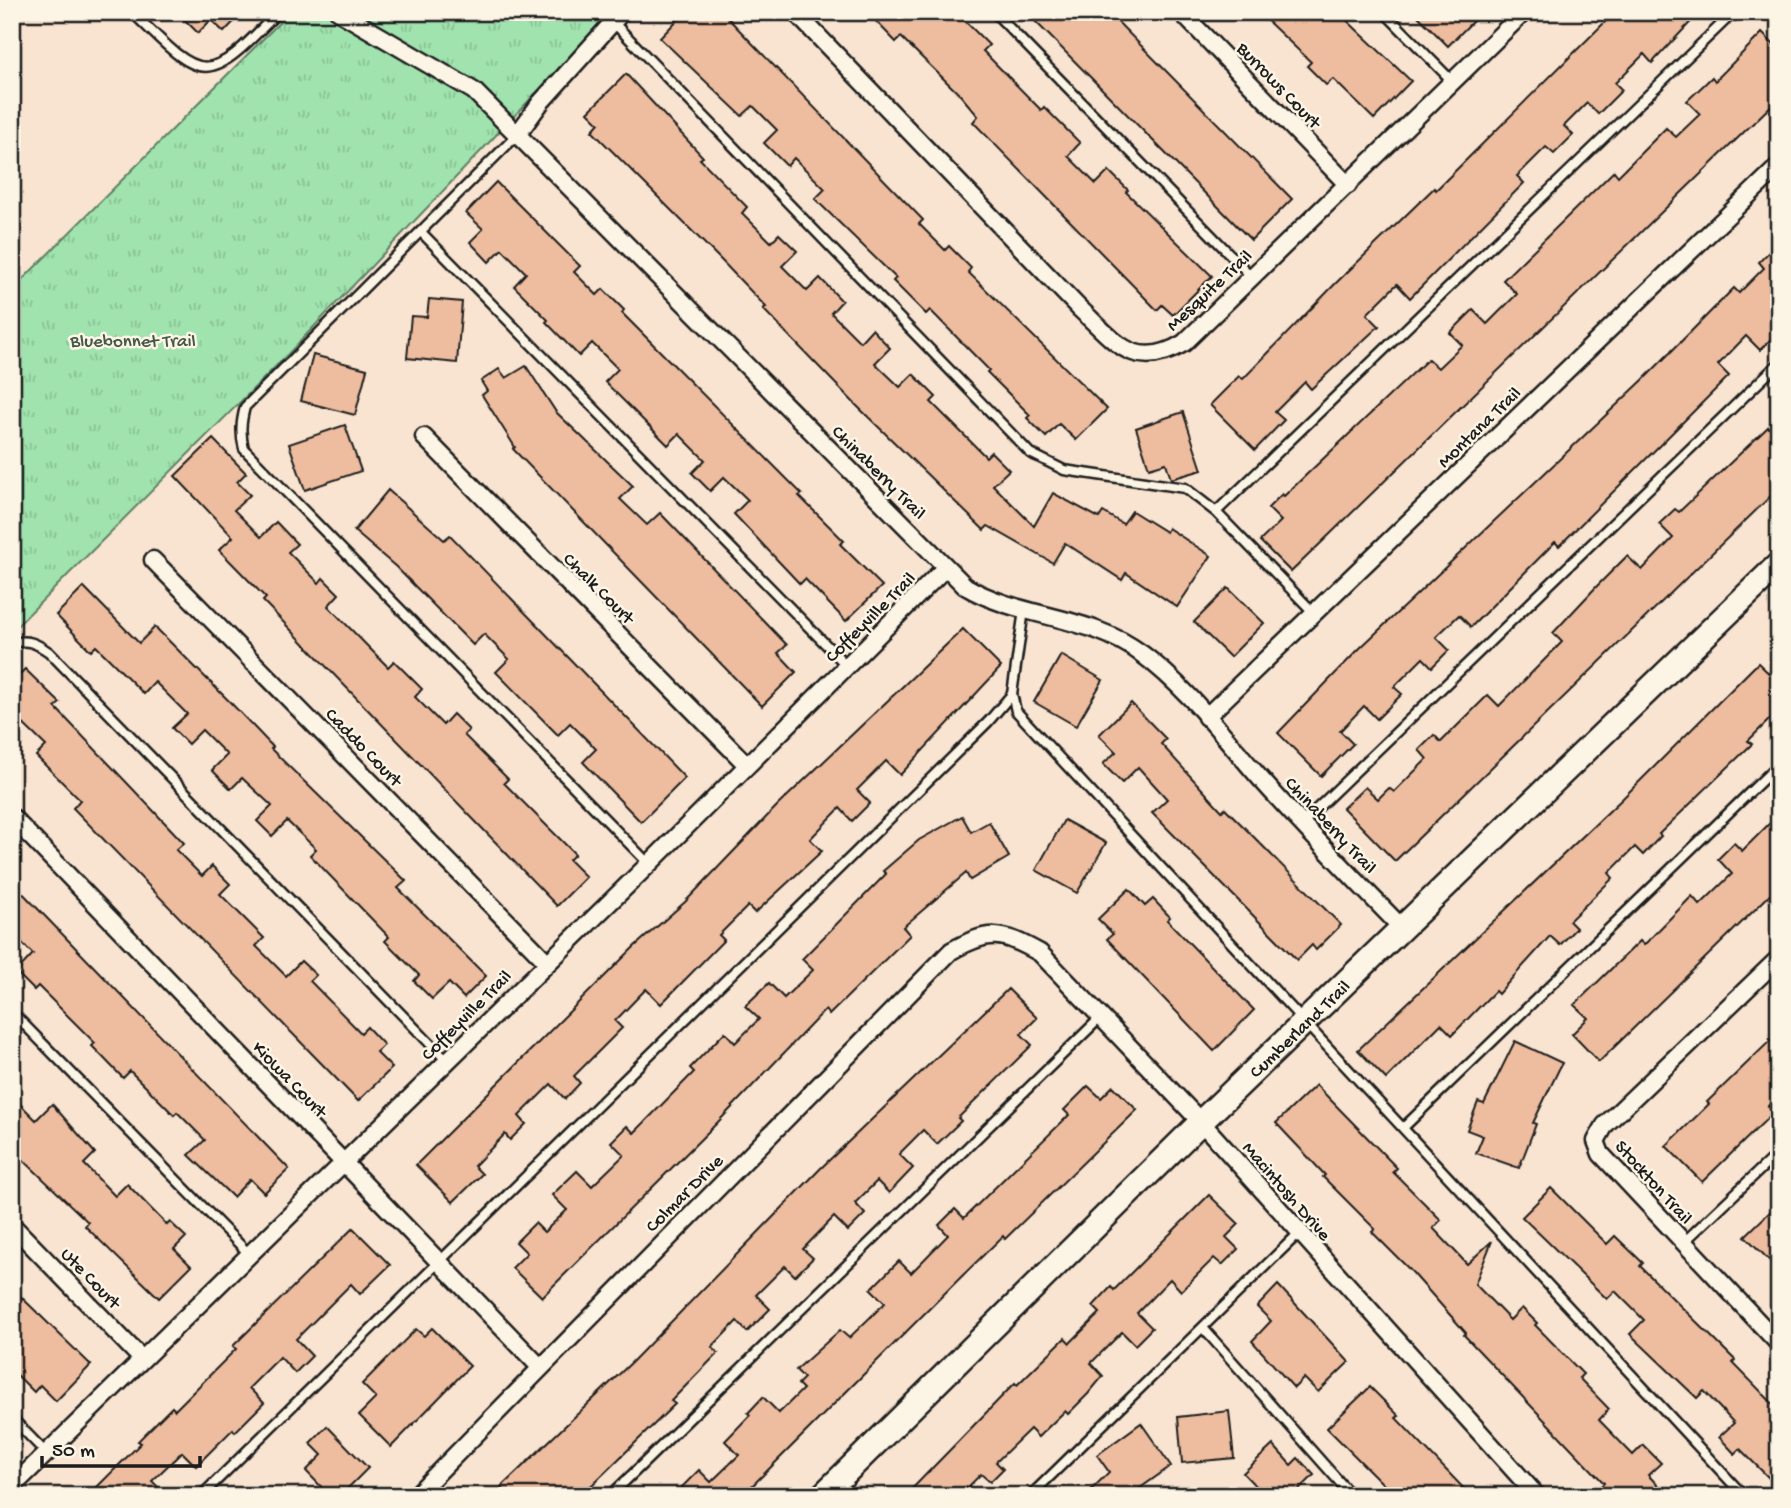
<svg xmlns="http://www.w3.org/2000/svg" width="1791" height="1508" viewBox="0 0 1791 1508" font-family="'Gochi Hand',sans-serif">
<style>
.park{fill:url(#park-tufts);stroke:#5e8065;stroke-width:2}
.building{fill:#eebc9e;stroke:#1c1c1c;stroke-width:2}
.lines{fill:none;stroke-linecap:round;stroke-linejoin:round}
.lane-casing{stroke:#1c1c1c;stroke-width:13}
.street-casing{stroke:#1c1c1c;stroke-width:21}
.secondary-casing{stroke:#1c1c1c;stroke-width:28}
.lane{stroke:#fcf5e5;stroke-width:8}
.street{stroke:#fcf5e5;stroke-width:16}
.secondary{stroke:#fcf5e5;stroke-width:23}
.labels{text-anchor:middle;stroke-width:5;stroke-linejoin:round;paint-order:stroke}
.street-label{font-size:19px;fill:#1c1c1c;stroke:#fcf5e5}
.park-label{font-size:19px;fill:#445848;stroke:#fcf5e5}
</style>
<defs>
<pattern id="park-tufts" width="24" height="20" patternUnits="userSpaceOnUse" patternTransform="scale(1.75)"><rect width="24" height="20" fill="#a0e3ae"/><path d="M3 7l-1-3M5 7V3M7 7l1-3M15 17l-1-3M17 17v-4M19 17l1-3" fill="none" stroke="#89c295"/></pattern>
</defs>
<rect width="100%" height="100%" fill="#f8e4d0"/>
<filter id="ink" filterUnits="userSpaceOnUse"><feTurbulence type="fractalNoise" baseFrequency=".0143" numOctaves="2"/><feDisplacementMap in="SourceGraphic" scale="14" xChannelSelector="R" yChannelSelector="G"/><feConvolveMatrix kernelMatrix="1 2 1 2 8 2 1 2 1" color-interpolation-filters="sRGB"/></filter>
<g filter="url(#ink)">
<polygon class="park" points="290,12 613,12 288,354 12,631 12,290"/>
<g class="building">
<polygon points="177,12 243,12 224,32 211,20 198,33"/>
<polygon points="685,12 722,12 923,220 919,224 945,250 949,246 971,268 968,272 1107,409 1076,440 1059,424 1046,437 1027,418 1030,415 987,372 989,370 930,310 926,314 893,281 896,278 815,199 825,189 794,158 787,166 764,143 777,130 753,106 742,116 660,38"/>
<polygon points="867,12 956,12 989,45 983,51 1041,110 1044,107 1080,143 1068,156 1096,184 1109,171 1128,190 1126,192 1212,276 1173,315 1162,305 1157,310 973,122 978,116 961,96 901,37 896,42"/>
<polygon points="1026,12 1108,12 1292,199 1251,240"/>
<polygon points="1258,12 1338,12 1411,81 1374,119 1333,79 1326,85 1307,66 1311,62"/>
<polygon points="1414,12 1482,12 1448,46"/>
<polygon points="1615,12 1700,12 1652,63 1644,54 1615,83 1622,90 1598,114 1587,103 1564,126 1573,135 1554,154 1546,147 1517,176 1524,183 1410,298 1397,284 1367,314 1379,326 1311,389 1305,382 1275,412 1284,420 1255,450 1210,405 1239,376 1243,379 1336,283 1434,188 1436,190"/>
<polygon points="1762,33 1779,50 1779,98 1291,572 1260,541 1281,521 1268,508 1282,494 1284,496 1428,359 1438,368 1462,345 1450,333 1473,310 1487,324 1517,294 1503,280 1614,171 1618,176 1666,128 1676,137 1700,114 1687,101 1712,77 1715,81"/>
<polygon points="626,74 703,157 700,159 747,207 742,213 771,242 779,234 797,251 782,266 807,291 820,278 842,301 831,313 860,342 872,329 890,348 875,363 900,387 913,374 936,397 931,402 986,457 991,452 1009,470 993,485 1034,526 1053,493 1099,518 1103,512 1123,524 1132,511 1166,532 1168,528 1211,556 1177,607 1126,573 1122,580 1065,543 1053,563 988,526 984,530 856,405 763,309 766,307 720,259 592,131 599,123 588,112"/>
<polygon points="496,182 580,266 574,272 597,295 603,289 624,310 622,313 802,494 799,496 844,541 840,544 882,586 846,621 805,579 800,584 734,514 748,500 724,477 710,491 692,473 705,460 679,434 668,445 605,382 618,369 592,343 579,356 546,322 548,320 514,286 526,273 502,249 489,262 470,242 483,229 466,213"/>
<polygon points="1779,242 1779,331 1760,350 1746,336 1718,365 1729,376 1559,546 1555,542 1471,627 1459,615 1436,637 1449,650 1432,667 1423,658 1394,687 1402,694 1377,719 1364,706 1340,731 1353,744 1321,776 1278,733 1358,650 1643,380 1734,288 1739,293 1764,268 1759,262"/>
<polygon points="429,299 462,302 457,363 407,358 411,316 427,317"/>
<polygon points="313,355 367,369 355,415 301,401"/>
<polygon points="526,366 556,412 633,486 620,499 647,525 660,513 787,645 778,653 796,672 762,706 513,449 515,447 482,395 487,391 481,381 499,369 506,378"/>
<polygon points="1183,412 1202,470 1171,479 1166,463 1149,468 1136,428"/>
<polygon points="345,425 361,471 305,490 289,444"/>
<polygon points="1768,427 1779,438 1779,488 1395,861 1343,808 1365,787 1378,799 1389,788 1394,792 1427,759 1419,750 1434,735 1441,742 1488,695 1499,706 1562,642 1553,633 1597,586 1627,556 1642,570 1673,538 1659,524 1675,509 1679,512"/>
<polygon points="213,439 246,473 237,482 250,495 234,510 261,537 276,522 297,544 288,552 319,583 323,578 339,594 328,606 388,667 394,661 422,689 415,697 443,725 453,714 469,730 464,735 508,779 504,783 575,854 569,860 586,877 557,906 263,601 266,598 219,550 233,537 175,476"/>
<polygon points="388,490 444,540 450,535 685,778 641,822 583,762 596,749 570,723 558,735 496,672 509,659 484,634 473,645 396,567 354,531"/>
<polygon points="84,587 139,643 155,627 230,702 273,747 271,749 406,881 398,888 486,976 464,998 449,983 432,999 414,981 419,975 385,941 389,937 310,855 316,849 287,821 272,836 257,821 272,806 242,778 231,789 212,770 227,755 202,730 188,744 172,728 187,714 155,682 144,694 96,646 91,651 56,615"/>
<polygon points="1228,588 1264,623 1230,657 1194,622"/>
<polygon points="963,629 1001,667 900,775 886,761 857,790 870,803 852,821 840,808 810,839 822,851 755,913 748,906 719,935 724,940 661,1004 646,989 615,1021 622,1028 574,1076 580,1083 565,1099 551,1084 519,1116 526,1124 510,1140 505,1134 474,1166 482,1174 453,1202 416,1165 634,947 685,902 777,806"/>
<polygon points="1061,655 1103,680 1076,726 1034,702"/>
<polygon points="1758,663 1779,683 1779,710 1748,741 1752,744 1659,834 1661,836 1643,855 1635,847 1609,873 1613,878 1569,921 1576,928 1560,945 1550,936 1498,994 1495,991 1452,1035 1441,1024 1386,1079 1358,1050 1623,798"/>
<polygon points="25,669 60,703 55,707 184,843 176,850 202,876 212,866 230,884 220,894 264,938 256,946 286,976 301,961 316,975 310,981 361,1033 367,1027 384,1045 376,1052 392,1068 358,1101 73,808 80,800 36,756 46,746 12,713 12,682"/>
<polygon points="1131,703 1166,739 1161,744 1222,811 1225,808 1341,925 1316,950 1312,945 1297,960 1152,813 1167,799 1138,767 1122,783 1103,764 1116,752 1099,735"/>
<polygon points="1779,814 1779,886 1599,1062 1572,1034 1588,1018 1574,1005 1640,941 1644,945 1692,896 1700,905 1732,874 1718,859 1734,843 1742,851"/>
<polygon points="962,816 971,832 989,822 1009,857 970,880 966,873 903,927 910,935 829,1015 825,1010 717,1123 542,1297 512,1268 527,1253 516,1242 535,1223 544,1232 567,1210 552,1195 577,1171 592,1186 624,1155 611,1142 627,1126 634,1133 694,1072 690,1068 725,1032 735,1043 759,1019 745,1006 769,983 784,998 813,970 802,959 886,874 883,871 919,840"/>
<polygon points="1064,820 1106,843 1077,893 1036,870"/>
<polygon points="12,882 289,1169 264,1193 250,1179 233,1197 189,1155 205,1140 177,1112 174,1115 130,1071 123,1078 92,1046 95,1043 38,986 34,990 16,972 33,954 12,933"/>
<polygon points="1129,889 1145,906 1153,899 1170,917 1167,920 1254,1010 1214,1051 1107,939 1113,934 1098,919"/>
<polygon points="1008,989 1037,1018 1021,1034 1032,1045 958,1118 961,1121 937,1144 923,1130 899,1154 913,1168 889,1193 877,1181 855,1203 865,1214 848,1231 834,1217 803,1249 813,1258 795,1276 785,1266 756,1295 770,1309 747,1332 737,1321 712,1347 718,1353 671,1401 675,1404 593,1484 579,1496 509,1496 501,1487 632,1362 820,1169"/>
<polygon points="1779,1032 1779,1095 1768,1106 1774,1112 1702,1182 1666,1146 1709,1104 1707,1102"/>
<polygon points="1515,1041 1562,1063 1533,1123 1536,1124 1519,1168 1476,1153 1483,1136 1467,1130 1478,1102 1484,1104"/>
<polygon points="1316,1085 1397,1168 1393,1172 1441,1220 1433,1228 1467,1264 1492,1241 1475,1284 1510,1320 1522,1308 1537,1323 1535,1325 1583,1374 1579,1378 1609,1409 1599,1420 1633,1455 1643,1445 1661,1463 1648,1475 1668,1496 1610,1496 1601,1486 1604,1483 1464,1335 1466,1333 1412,1272 1372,1232 1375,1229 1323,1177 1325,1175 1276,1123"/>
<polygon points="1088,1086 1101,1098 1113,1086 1137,1110 1005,1239 1003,1236 957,1281 742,1496 690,1496 682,1487 699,1470 711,1482 739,1455 725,1441 750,1415 748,1413 763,1397 779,1413 803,1389 798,1384 804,1378 796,1370 840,1330 849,1338 885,1303 871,1289 899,1261 911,1273 948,1235 939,1225 955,1209 964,1218 1069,1115 1064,1110"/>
<polygon points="12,1096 36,1120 52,1104 95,1153 84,1164 115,1196 127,1184 167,1225 170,1222 186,1237 174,1249 191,1266 159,1298 85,1226 88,1222 12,1149"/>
<polygon points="1551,1188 1607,1244 1615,1236 1643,1263 1640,1266 1735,1360 1733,1363 1779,1410 1779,1488 1740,1449 1735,1454 1719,1437 1734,1423 1704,1391 1697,1398 1630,1334 1644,1320 1615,1291 1607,1299 1522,1217"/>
<polygon points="1209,1195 1239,1224 1226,1237 1238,1249 1222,1265 1214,1258 1181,1291 1170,1279 1137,1313 1152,1328 1135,1345 1122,1332 1091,1363 1103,1376 1088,1394 1068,1414 1065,1411 1038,1437 1030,1429 996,1462 1003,1469 990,1482 981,1474 959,1496 905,1496 1015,1383 1017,1385 1065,1338 1070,1343 1100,1313 1093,1306 1111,1287 1114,1290"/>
<polygon points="1779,1203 1779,1270 1745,1236"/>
<polygon points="353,1228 390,1265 360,1294 351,1284 296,1339 312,1356 295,1373 280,1357 249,1388 264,1403 235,1432 233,1429 196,1466 182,1452 152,1481 167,1496 88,1496 141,1443 138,1441 172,1407 175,1410 236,1349 233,1346"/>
<polygon points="1278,1285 1349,1362 1318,1392 1304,1378 1294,1388 1252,1341 1271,1321 1257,1307"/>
<polygon points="12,1288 91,1365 56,1401 40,1385 34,1392 12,1370"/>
<polygon points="432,1328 470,1366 391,1447 359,1415 376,1398 362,1384 416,1329 424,1336"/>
<polygon points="1370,1387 1399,1416 1396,1418 1471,1496 1395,1496 1327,1428"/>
<polygon points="1229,1411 1234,1458 1182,1463 1178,1417"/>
<polygon points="1141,1423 1171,1466 1129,1496 1085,1496 1109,1472 1097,1455"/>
<polygon points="327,1426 368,1468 340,1496 330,1496 306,1471 322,1455 310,1443"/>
<polygon points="1273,1445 1291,1465 1298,1458 1314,1475 1293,1496 1265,1496 1243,1473"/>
</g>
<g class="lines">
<defs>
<g id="lane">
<path d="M132,12C204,83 206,87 278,12"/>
<polyline points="994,12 1252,277"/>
<polyline points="1384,12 1453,82"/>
<polyline points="613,22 1030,453 1064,470 1185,488 1216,512 1314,613"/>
<path d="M517,135L245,407C241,422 240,433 244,449L649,864"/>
<polyline points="421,232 848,667"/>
<polyline points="1216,512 1734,12"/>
<polyline points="1024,610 1012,694 1016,711 1744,1496"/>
<path d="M12,643C28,639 36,643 49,652L447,1061"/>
<polyline points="1301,824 1779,363"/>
<polyline points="12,1012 250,1255"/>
<polyline points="1404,1127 1779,764"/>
<polyline points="1683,1243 1779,1152"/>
<polyline points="1203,1328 1352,1496"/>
<polyline points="12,1418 46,1453"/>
<polyline points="201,1496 988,722 1012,694"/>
<polyline points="610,1496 1100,1018"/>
<polyline points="1030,1496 1298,1234"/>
</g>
<g id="street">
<path d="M339,12L474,91L965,586C1020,619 1089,614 1142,654C1187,687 1223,736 1259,777C1305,829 1354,879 1402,928"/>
<path d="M795,12L1079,308C1115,341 1134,373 1184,343L1524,12"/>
<polyline points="1181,12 1348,185"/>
<polyline points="517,135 541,102 622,12"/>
<polyline points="424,437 747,765"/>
<polyline points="153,560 547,962"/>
<polyline points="1206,717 1779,166"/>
<polyline points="12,817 540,1367"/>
<polyline points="1779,958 1605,1125 1596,1141 1601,1154 1779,1344"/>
<polyline points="12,1225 141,1358"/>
<polyline points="12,1487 649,864 945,568"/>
<path d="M415,1496L951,951C989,930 1001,931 1040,953L1201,1122L1537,1496"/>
</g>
<g id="secondary">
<path id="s1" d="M822,1496L1201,1122L1779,564"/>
</g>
</defs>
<use href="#lane" class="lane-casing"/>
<use href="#street" class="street-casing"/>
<use href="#secondary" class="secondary-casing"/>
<use href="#lane" class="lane"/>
<use href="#street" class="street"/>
<use href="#secondary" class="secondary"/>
</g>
</g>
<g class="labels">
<g class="street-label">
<text transform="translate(1280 84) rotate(46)" y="7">Burrows Court</text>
<text transform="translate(1208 289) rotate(-43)" y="7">Mesquite Trail</text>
<text transform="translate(1478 426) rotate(-44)" y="7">Montana Trail</text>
<text transform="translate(880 471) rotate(45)" y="7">Chinaberry Trail</text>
<text transform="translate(600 587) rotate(45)" y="7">Chalk Court</text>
<text transform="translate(869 616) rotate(-45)" y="7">Coffeyville Trail</text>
<text transform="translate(365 746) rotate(46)" y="7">Caddo Court</text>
<text transform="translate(1332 824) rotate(47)" y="7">Chinaberry Trail</text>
<text transform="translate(465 1014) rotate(-45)" y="7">Coffeyville Trail</text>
<text dy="7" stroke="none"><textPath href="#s1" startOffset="668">Cumberland Trail</textPath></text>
<text transform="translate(291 1078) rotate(46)" y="7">Kiowa Court</text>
<text transform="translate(1655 1181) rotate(48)" y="7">Stockton Trail</text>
<text transform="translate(1288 1190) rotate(49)" y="7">Macintosh Drive</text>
<text transform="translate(683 1192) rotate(-45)" y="7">Colmar Drive</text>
<text transform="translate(92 1277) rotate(46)" y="7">Ute Court</text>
</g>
<g class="park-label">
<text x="133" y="346">Bluebonnet Trail</text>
</g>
</g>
<rect width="1791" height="1508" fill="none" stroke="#fcf5e5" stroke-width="42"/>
<rect x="21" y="21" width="1749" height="1466" fill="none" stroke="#1c1c1c" stroke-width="2.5" filter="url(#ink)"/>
<path d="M42 1456v10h158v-10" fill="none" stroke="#1c1c1c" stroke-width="3.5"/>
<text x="52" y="1456" font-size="21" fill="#1c1c1c" stroke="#fcf5e5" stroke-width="5" paint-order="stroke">50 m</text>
</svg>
